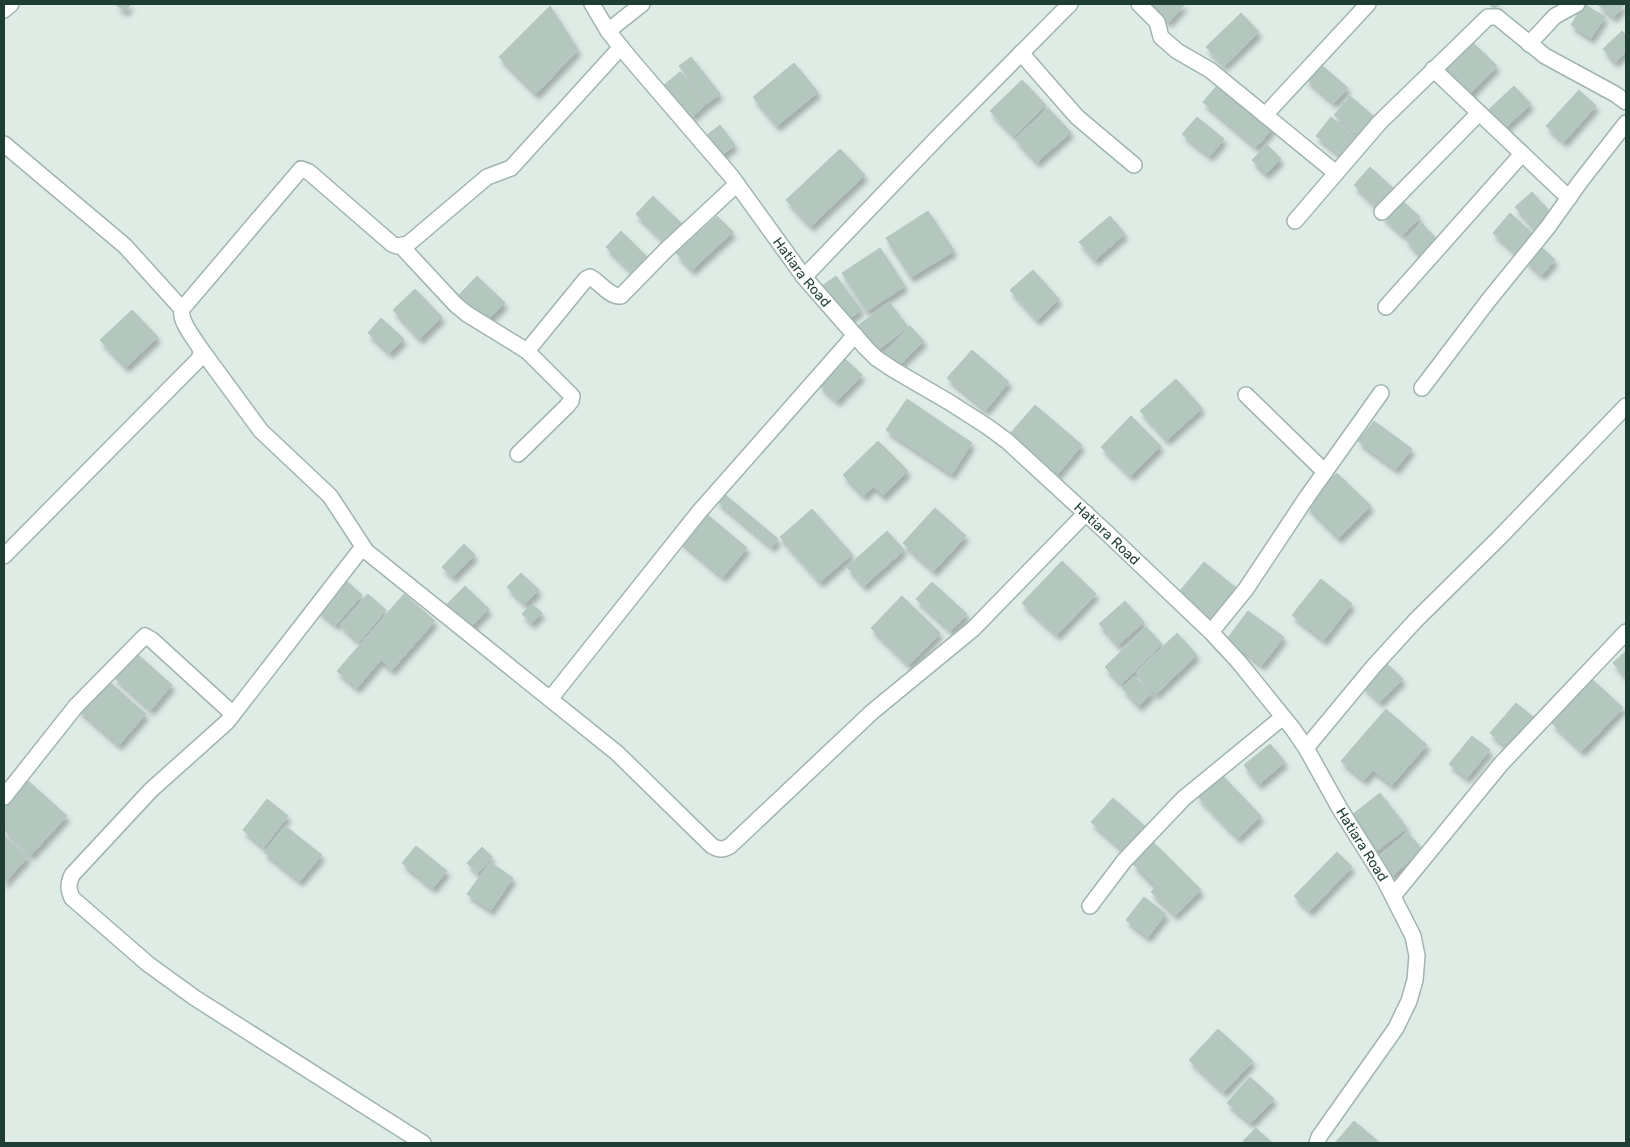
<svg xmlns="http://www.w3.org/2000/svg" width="1630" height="1147" viewBox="0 0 1630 1147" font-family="Rubik,sans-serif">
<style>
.building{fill:#b4c7bf;stroke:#b1c6bd;filter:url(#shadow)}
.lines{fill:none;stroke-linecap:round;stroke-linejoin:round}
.minor-casing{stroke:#a1b4ad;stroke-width:18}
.minor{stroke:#fff;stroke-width:15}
.labels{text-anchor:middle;stroke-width:4.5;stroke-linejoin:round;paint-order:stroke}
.street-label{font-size:14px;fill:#1e3e35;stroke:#eff8f4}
</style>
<defs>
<filter id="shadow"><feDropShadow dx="3" dy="5.5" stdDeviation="2.5" flood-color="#0004"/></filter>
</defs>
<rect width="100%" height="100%" fill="#dfece6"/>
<g class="building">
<polygon points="115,4 131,4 125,11"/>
<polygon points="1151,4 1185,4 1169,22 1149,6"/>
<polygon points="1489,4 1500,4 1494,9"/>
<polygon points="1584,4 1605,17 1591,38 1571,25"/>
<polygon points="1597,4 1625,4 1614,17"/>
<polygon points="550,6 578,50 536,94 499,57"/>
<polygon points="1241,13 1259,32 1224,66 1206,47"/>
<polygon points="1622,31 1626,35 1626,52 1615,62 1603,49"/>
<polygon points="1470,40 1497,66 1467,97 1441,72"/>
<polygon points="691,57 720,94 708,103 679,66"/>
<polygon points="794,63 818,92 777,126 753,97"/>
<polygon points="1319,63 1348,88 1334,103 1306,79"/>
<polygon points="680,72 707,103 692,117 664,85"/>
<polygon points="1022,80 1046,105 1014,136 990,111"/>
<polygon points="1220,82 1273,128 1256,147 1203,102"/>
<polygon points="1514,86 1531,104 1502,131 1485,113"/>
<polygon points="1579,90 1596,106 1564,142 1546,126"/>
<polygon points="1350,96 1377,119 1361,138 1334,115"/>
<polygon points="1048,108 1071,132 1037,162 1015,139"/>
<polygon points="1197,117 1224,139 1210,156 1182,134"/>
<polygon points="1331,117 1358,139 1343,157 1316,136"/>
<polygon points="720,125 735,145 719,157 703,138"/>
<polygon points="1267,145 1281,159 1266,174 1252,160"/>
<polygon points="840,149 865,175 811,226 786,200"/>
<polygon points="1370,167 1394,189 1377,207 1354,185"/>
<polygon points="1532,192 1552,214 1535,229 1515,207"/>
<polygon points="653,196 685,227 668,245 636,214"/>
<polygon points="1399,198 1420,217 1403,235 1382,216"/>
<polygon points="928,211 954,251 911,277 886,238"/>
<polygon points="1510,213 1533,234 1516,253 1493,233"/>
<polygon points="717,216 733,232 692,270 676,253"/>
<polygon points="1110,216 1125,234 1095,260 1079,242"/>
<polygon points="1422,223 1437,240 1420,255 1405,239"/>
<polygon points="621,231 648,258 633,273 606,247"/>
<polygon points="1538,244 1555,260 1542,275 1525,260"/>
<polygon points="880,248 905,286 867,311 842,273"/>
<polygon points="1033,270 1059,299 1037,320 1010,290"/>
<polygon points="477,276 505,303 485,323 458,296"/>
<polygon points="836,276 861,310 846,321 822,286"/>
<polygon points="415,289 442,317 420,339 393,310"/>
<polygon points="889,302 908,327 874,353 855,328"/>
<polygon points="132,310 158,337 126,367 100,340"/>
<polygon points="381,318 404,339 390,353 368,333"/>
<polygon points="910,326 924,341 898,366 884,352"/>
<polygon points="972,350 1009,382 986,410 947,378"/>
<polygon points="844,358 862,375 837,401 819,385"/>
<polygon points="1176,379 1202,408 1167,440 1140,411"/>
<polygon points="907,399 972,443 952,474 886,430"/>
<polygon points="1035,405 1082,445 1057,475 1009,435"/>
<polygon points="1131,416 1161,446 1131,476 1101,447"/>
<polygon points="1374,421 1412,449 1396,469 1358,441"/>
<polygon points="878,441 908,471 883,496 873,486 864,496 843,475"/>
<polygon points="1337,473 1371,506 1339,538 1306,505"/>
<polygon points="723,493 778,539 772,547 717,501"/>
<polygon points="935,508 966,536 934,571 903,543"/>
<polygon points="812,509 852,554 820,582 780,537"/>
<polygon points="703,511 747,548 723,577 679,540"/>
<polygon points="887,531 904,550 864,586 847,567"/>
<polygon points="464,544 475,555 453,577 442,567"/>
<polygon points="1062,561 1096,594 1057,635 1022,603"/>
<polygon points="1204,562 1240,591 1216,621 1179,592"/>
<polygon points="521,573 539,590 525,604 507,587"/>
<polygon points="344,579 362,595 336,625 317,609"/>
<polygon points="1321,579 1352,604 1324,640 1292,615"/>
<polygon points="932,582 967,614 951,631 916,599"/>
<polygon points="465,586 489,609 471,627 447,604"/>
<polygon points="368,594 386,610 359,642 340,625"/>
<polygon points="404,594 435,621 392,670 381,660 357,688 337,671"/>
<polygon points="902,596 940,633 909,665 871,628"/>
<polygon points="1125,601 1144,622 1118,645 1099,624"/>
<polygon points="532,604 542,613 532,623 522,614"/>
<polygon points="1248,611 1284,637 1262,665 1227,639"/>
<polygon points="1146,627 1162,644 1121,684 1105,667"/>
<polygon points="1177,633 1197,655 1156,694 1136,672"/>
<polygon points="1626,651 1626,677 1613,663"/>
<polygon points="136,653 172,685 151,710 114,677"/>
<polygon points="1385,662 1403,679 1380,702 1362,685"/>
<polygon points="1134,676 1152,693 1139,706 1122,688"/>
<polygon points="105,678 146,714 119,745 78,709"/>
<polygon points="1592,679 1623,708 1582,751 1552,723"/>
<polygon points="1516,703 1533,717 1507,747 1490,733"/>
<polygon points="1386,709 1427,745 1392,785 1373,770 1364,780 1341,761"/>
<polygon points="1472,736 1490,750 1467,778 1449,764"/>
<polygon points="1270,744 1285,762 1259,784 1244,765"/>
<polygon points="1220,773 1261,816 1238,838 1197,796"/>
<polygon points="26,779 67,816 31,855 4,829 4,802"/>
<polygon points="1380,793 1407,828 1375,852 1348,818"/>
<polygon points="1113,798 1147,828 1125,852 1091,822"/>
<polygon points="267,799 288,816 264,847 243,830"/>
<polygon points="285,826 322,855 300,881 264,852"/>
<polygon points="1407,832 1422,849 1392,876 1377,859"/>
<polygon points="4,835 28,857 4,883"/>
<polygon points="1154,843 1201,890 1175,915 1151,892 1156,887 1133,864"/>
<polygon points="416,846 447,871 433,888 402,863"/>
<polygon points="482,847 492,857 478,873 467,863"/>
<polygon points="1337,852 1352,867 1310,911 1294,896"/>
<polygon points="490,862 513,878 491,910 467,894"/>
<polygon points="1144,897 1166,914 1148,937 1126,920"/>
<polygon points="1218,1029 1253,1061 1224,1092 1189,1060"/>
<polygon points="1250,1077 1274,1099 1251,1123 1227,1103"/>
<polygon points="1354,1121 1380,1143 1335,1143"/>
<polygon points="1256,1128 1272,1143 1246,1143 1243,1141"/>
</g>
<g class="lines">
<defs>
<g id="minor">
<path id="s1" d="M592,4L608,31L628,56L731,176L804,277L866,348L876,358L894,370L949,402L988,427L1007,441L1107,533L1211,632L1238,661L1293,729L1306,748L1340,809L1384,879L1413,936L1417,956L1415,980L1409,1001L1396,1028L1319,1137L1317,1143"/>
<polyline points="1139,4 1157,22 1161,37 1177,51 1210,70 1336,173"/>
<polyline points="4,10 11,4"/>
<polyline points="608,31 642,4"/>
<polyline points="1529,44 1555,16 1577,4"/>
<polyline points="1021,53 1077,117 1134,165"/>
<polyline points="1433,69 1569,198"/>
<polyline points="1265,115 1368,4"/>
<polyline points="4,144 125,246 182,309"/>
<polyline points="1382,212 1479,113"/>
<polyline points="1295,221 1380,122 1488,17 1497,17 1545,56 1615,94 1626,102"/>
<path d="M402,247L456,305L467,314L527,351L586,279L590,277C600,282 609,297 621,296L666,250L737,184"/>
<polyline points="804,277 939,136 1070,4"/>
<polyline points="1386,307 1522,154"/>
<polyline points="200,348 261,431 330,496 366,551"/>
<polyline points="1422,388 1488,301 1548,227 1580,182 1626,123"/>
<polyline points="1246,395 1325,472"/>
<polyline points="518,454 567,406 571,401 572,396 527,351"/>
<path d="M4,556L198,360L201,354L200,348C194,338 179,321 182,309L301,169L309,172L392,244L397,246L408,244L487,177L511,168L621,47"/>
<polyline points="1211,632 1246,589 1307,497 1381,393"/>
<polyline points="550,699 699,512 855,335"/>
<polyline points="1306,748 1374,666 1415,621 1500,537 1626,406"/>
<polyline points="4,797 76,706 145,636 152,640 233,714"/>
<polyline points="1393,896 1501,764 1626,632"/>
<polyline points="1090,906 1124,861 1184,798 1283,717"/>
<path d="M423,1143L195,998L148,964L72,898C68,889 68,884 72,875L151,790L227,722L358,553L364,550L366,551L617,753L712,846C719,850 723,850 730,846L872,712L973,629L1086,513"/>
</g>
</defs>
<use href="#minor" class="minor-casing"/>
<use href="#minor" class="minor"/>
</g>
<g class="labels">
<g class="street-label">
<text dy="5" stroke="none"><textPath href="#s1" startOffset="341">Hatiara Road</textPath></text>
<text dy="5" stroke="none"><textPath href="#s1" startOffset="746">Hatiara Road</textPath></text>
<text dy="5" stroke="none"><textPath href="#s1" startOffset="1151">Hatiara Road</textPath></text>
</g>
</g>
<rect width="1630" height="1147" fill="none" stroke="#1e3e35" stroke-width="10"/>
</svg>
